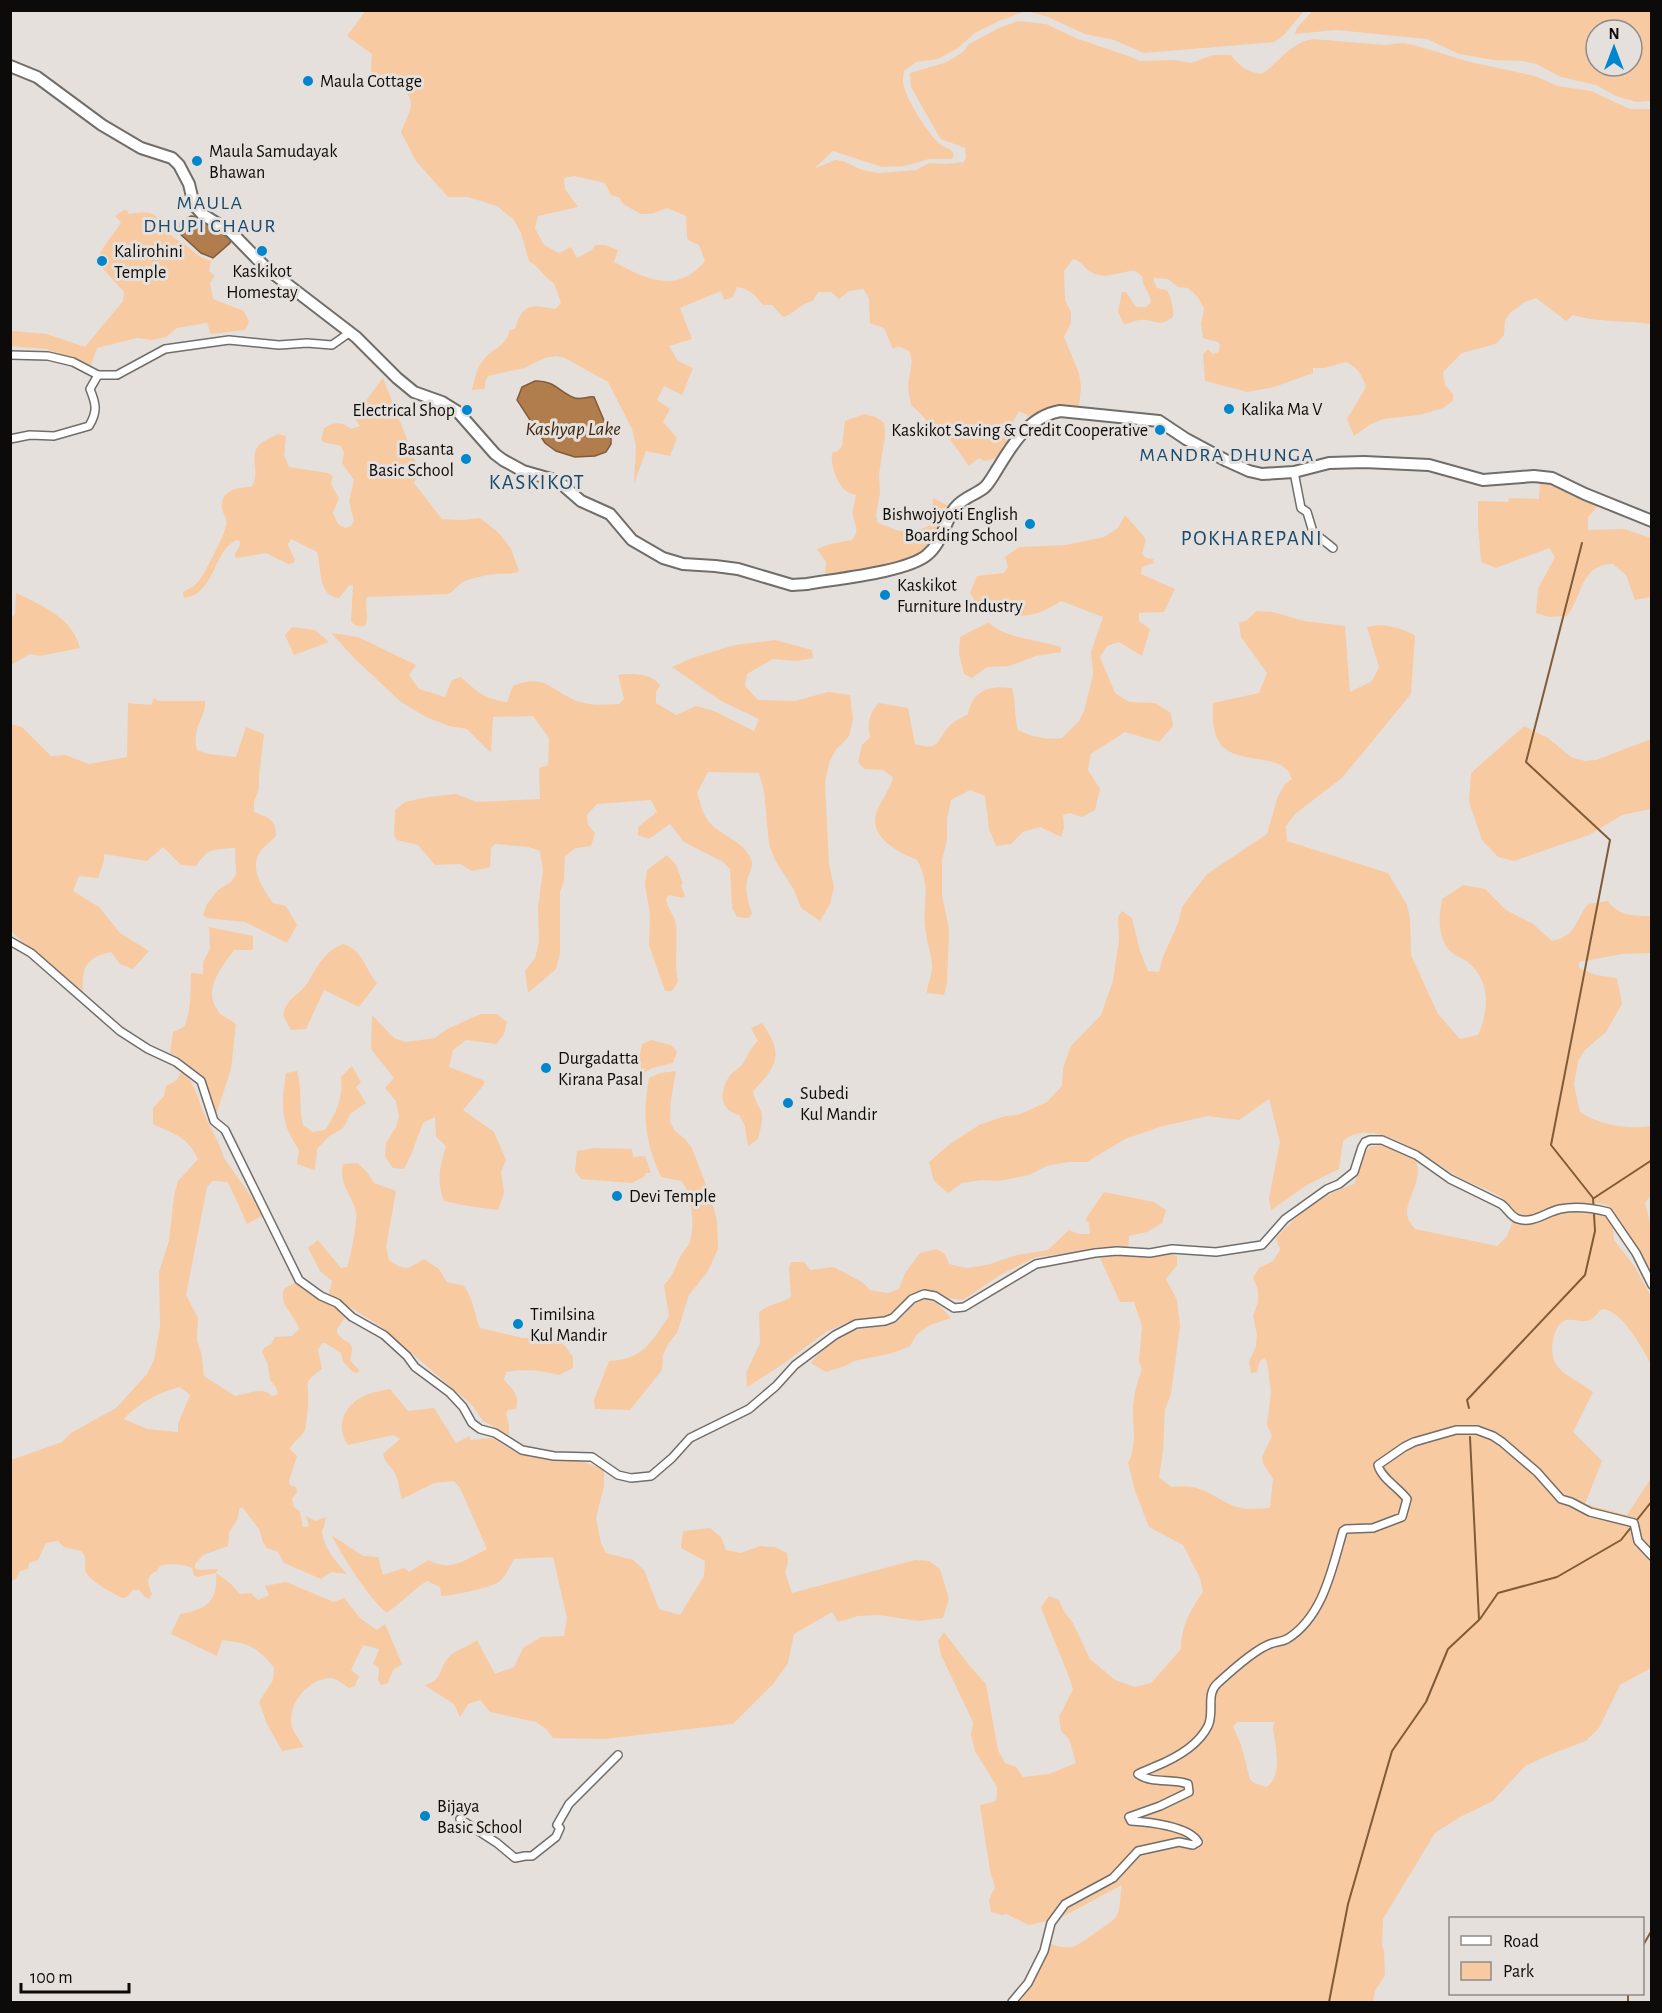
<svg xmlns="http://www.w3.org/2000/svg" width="1662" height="2013" viewBox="0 0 1662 2013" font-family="'Alegreya Sans',sans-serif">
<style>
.green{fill:#f8caa1;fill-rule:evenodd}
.water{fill:#b27d4c;stroke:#805b38;stroke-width:1.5}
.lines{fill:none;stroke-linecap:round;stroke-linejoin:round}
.stream{stroke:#805b38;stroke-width:2}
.street-casing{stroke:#716d69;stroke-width:10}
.secondary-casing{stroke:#716d69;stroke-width:14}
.street{stroke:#fff;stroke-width:7}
.secondary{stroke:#fff;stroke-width:10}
.poi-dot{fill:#0086cd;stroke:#e5e0dc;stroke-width:2}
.labels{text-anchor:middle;stroke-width:6;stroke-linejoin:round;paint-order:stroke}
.poi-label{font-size:18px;fill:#0d0b0a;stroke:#e5e0dc;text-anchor:start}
.neighbourhood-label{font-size:20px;letter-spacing:1.5px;fill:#174a6d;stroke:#e5e0dc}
.water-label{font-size:20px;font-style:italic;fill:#3e2710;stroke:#e5e0dc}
.quarter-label{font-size:21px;letter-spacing:1.5px;fill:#174a6d;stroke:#e5e0dc}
</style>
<rect width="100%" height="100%" fill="#e5e0dc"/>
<g class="green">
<path d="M366,10L1304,11L1284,35L1274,42L1144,53L1114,40L1085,34L1048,17L1031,12H1023L999,21L975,33L958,48L938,59L916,62L904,71C903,77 902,83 905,90C909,103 930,137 941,145C948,149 952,148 954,156L951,159H929L905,166L882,167L833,151L814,169L835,160L843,161L862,170L879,173L916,170L929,163L946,164L964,162L966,157L965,148L941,139L937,133L911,87L910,73L947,62L963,52L969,44L999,28L1018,21L1046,24L1078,39L1134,58L1139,61L1175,60L1191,63L1213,55H1231C1240,67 1246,71 1261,74C1281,62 1287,44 1313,39L1385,45L1403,43L1414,45L1470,62L1535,76L1558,86L1591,91L1630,109H1651V324C1625,320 1599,323 1573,315L1566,321L1536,298L1525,302L1510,313L1505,320L1504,335L1496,344L1462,353L1443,372L1445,385L1453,394V401L1443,408L1419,415L1383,419L1371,424L1354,436L1347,419L1366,387C1362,375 1358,368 1346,362L1325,368H1313V373L1274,387L1248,392L1205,381L1203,354L1208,349L1213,354L1219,352L1220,345L1218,342L1203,338L1201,324L1204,309L1198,297L1188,288L1178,287L1168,279L1154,278V281L1157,288L1167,290C1171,297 1174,309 1173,317C1158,329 1154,318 1139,320C1133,321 1129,324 1124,324L1118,312L1122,292H1126L1136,307H1146L1151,302C1150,292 1142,287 1142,276L1135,271H1131C1116,273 1102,281 1088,270C1082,265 1081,261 1073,259L1064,271L1065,300L1071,312V323L1064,337L1079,373L1081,387L1079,407L1064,408L1031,419L1027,415L1019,411L1004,438L1013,443L1000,457L985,461L979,458L969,466L947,435L931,427L922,415L911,405C910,397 907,388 909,380C910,368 914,362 909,351L898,346L893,349L884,328L870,323L869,298L863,289L849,291L839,299L831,292H818L813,301C800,303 795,314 783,317L772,305H763C756,296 749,288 737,287L733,297L724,300L721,291L680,308L692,339L669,346L678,361L693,368L682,395L664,386L657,400L670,409L663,422L677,438L670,456L646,451L634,484L636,446L632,429L608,382L565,358L556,356L545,358L524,368L488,376L485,382V389L472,390C475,379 476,368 484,359C495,347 505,347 510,330L515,329C522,304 530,304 555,309L561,303L554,283C543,277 540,267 529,261L521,233L514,220L497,206L468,197H448L416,161L401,132C404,124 410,113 411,105C413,88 382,80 371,72L372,54L347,36ZM574,176L605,183L611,195L620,198L623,204L641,214H651L667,208L686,216L687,237L688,240L699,245L705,261C677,295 646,279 614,262L618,250L605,245H595L592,250L577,258L571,247L559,253L544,245L535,228L538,216L578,207L565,189L564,178Z"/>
<path d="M1313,10L1651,11V101L1636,102L1616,96L1596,85L1561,77L1536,64L1523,61L1494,60L1459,54L1427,39L1336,30L1295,34L1297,28ZM1596,30H1632V66H1596Z"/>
<path d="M124,210H127L129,214C163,209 151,217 171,235C175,240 182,242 187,246C196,254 199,257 211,261L209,271L215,276L210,283L213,299L244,311L249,322L245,330L211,334L207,323L177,328L166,337L152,340L137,338L97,348L91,365L46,349L11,346V331L47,334L85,347L123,301L124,292L97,262C101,246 113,237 121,222L115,216Z"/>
<path d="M383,378L419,470L414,483L442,519L462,520L480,518L499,533L511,549L519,571C512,575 504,573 496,574C485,575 472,578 463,582C457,585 455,591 448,594L367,597C364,607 370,617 365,626C360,627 354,626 351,621L353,585L349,586L339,598C317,596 322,568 317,552L291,539L288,545L295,560L293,563L288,564L266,553L236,558L235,554L240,545V541L236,540C212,553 215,594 184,598L183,592C189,589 195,586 199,581C206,571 223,538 226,526C228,519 223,515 222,508C220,490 238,487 251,487C262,474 247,457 260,444C265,440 272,437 278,434L286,436L284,455L289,467L328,473L333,476L331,484L339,498L333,513L338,524L345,528L351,526L354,521L349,501L354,480L342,463L344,453L341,446L323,442L321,440L324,428C334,422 342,421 351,429L360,426L356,420V414Z"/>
<path d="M864,414L876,417L884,423L885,436L879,474L880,493L876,516L878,523L899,531H916L931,525L933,498L951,507L924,555L901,565L825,577L826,562L817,549L830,544L852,540C860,530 855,526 853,516C852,510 855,501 856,495C853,494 849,493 846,491C837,484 830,464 832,453L838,451L842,446L845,421Z"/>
<path d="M1540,481L1557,485L1599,505L1588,517V530L1624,529L1651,538V597L1635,600L1626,575L1613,564C1580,564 1583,596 1567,616L1549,617L1536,613L1538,589L1555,557L1549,548L1496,568L1481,562L1478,524V501L1508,502L1509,498L1539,499Z"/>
<path d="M1125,515L1146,539L1142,554L1146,558L1153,559L1154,563L1142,567L1141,574L1175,589L1164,612L1139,613V621L1150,629L1142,656L1119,642L1107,646L1100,657L1115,693L1129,702L1155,703L1171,713L1173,726L1159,742L1125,732L1091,754L1088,770L1100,789L1095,810L1082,817L1070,813L1063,815L1064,828L1061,837L1040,827L1023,832L1011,844L996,846L989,829L985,796L970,790L951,800L947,818V840L942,860V895L949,929L947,983L944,995L927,993C927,984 933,975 932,966C932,955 927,944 926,933C921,905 933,888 917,860C898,852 867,837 877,811C882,798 890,790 893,777L883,770L864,769L858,762L862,745L870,737C867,724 869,713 879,703L908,708L915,744C942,752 936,739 951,724C956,720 963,717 968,714C972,690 990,685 1012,688C1016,702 1014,716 1018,730C1032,737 1045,740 1062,738L1079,721L1084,711L1093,675L1091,652L1103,617L1061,601C1044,612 1027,620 1006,613C996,611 989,606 978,606L970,593L977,576L1004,573L1008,567L1005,557L1019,547L1066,545L1104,537L1118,528Z"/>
<path d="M16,593C41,605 73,618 80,648L40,656L30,654L11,665V618L15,614Z"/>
<path d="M1256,611L1273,612L1304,621L1345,626L1350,692L1372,681L1379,667L1367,627C1385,622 1399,628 1415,635L1411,694L1342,778L1295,814L1286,826L1287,841L1388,873L1407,905L1410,918L1411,955L1438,1014L1460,1039L1478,1035C1489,1010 1491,982 1468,962C1462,958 1453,955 1448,949C1437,933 1439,916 1442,899L1463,885L1485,889L1506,910L1533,924L1552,941C1577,935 1574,922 1588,904L1608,901C1618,916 1635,916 1651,916V953L1622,954L1579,962V968L1596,975L1617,978L1622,1004L1606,1032L1585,1050L1578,1061L1574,1085L1580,1112C1600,1125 1628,1130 1651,1126V1195L1645,1203L1651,1226V1279C1645,1265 1618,1210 1607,1205C1599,1202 1571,1204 1562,1206C1550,1208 1529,1221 1518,1214C1512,1210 1507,1203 1502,1198C1488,1188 1472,1185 1457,1176C1429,1160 1375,1114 1343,1141L1339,1169L1307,1185L1271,1210L1269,1198L1280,1142L1269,1099L1239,1120L1208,1116L1163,1126L1125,1139L1087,1162H1068L1047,1166L1029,1175L999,1181L982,1180L962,1183L948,1193L934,1181L929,1162L950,1144L979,1125L1005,1116L1018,1115L1047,1102L1062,1086L1063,1068L1071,1046L1101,1015L1113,981L1119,940L1118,917L1122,911L1132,918L1140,951L1148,971L1159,972L1163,957L1178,923L1182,907L1207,874L1267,834L1278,796L1285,784L1292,779C1290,776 1290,772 1287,770C1270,751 1224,768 1215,732C1212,723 1213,712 1213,703L1259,693L1267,673L1241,637L1239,623L1247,620Z"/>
<path d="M989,622C1000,637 1042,641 1061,647V652L1036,656L1009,666L987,667L972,678L964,674L959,654L960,637Z"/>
<polygon points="292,627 315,630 329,642 294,655 285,635"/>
<path d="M331,633L358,637L416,665L409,675L419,689L445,697L452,680L461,677C477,692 485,699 507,702L513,686C546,673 549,690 577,701C590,706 605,705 619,704L624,699L618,675C632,673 651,673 660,685L656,692V703L676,715L696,706L714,711L754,731L759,719L721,701L672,667L692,658L735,645L775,640L812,650L813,658L797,661L773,659L747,674L745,686L758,700L795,701L828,692L850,695L853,720L849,736L835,751L829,763L825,783L829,864L834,887L830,904L820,921L801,908L794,890L775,860L769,844L764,792L759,773L708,772L697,793C700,801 702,812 707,819C717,835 744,840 751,859C754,866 750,871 748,877C744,889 748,902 752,913L749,918L737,917L732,908L730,869L723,862L684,842L670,824L649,839L638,835V827L657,812L651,800L597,804L587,815L588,825L595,833L591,846L576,848L565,856L564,881L560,892V954L556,969L528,993L525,971L535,958L539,942L538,907L543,870L540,851L528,847L495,844L491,848L490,867L472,871L460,864L435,865L418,845L397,840L394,835L395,810L405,802L428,797L456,794L477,802L540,799L539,768L548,765L549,738L533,716L493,717L491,753L467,729L449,726L426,717L401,702L355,659Z"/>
<path d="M154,698L158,701H205C207,717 191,726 197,750L208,754L236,757L246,727L264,734L259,776V789L254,802V812C268,818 276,818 276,836C271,842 262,847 259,854C249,870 265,891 273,903L286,906L297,925L287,943L245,922L207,918L203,915L207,904L218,890L231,882L236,874L235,848C213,850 209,847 196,866L181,865L163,847L147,861L104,854V861L98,878L79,876L73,891L99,907L120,933L149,951L133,969L120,964L111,952C86,957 81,969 83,992L51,968L11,931L10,724L22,727L51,756L65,755L89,764L127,757L128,703L151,705Z"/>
<polygon points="1524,726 1548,738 1571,757 1585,761 1596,760 1651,739 1651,809 1622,815 1589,835 1514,861 1498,857 1482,840 1469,802 1471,773"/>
<path d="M667,855L676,865L683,884L681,885L685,896L682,898L669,895L666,898C667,909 675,915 676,925C678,944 674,963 678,982L672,991H665L649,945L650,914L645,885L647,870Z"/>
<path d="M209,927L253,936V950H234C222,967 202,990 218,1011C222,1018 231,1018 236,1025L231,1069L216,1115L204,1078L181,1059L170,1053L173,1032L184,1027C192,1008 190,992 191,973L203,974V962L210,949Z"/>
<path d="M343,944C365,952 364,968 377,983L359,1007L324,990L306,1029L291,1030L283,1015C289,994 299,997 308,982C319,965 323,952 343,944Z"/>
<path d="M481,1014H497L507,1022L504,1034L496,1044L466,1040L453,1050L449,1067L485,1081L483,1086L463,1110L494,1132L506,1160L501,1172L504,1193L498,1210L468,1206L444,1201C436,1181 440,1166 446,1146L436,1137L435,1117L423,1123L411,1155L404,1169L393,1168L385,1157L386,1143L396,1127L399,1117L396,1101L385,1088L394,1078L371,1049L372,1015L394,1038L406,1042L435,1038L447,1029Z"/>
<path d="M762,1023C784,1054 778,1065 753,1091C755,1102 760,1107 762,1114C763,1122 760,1131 758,1139L748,1146L745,1126L739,1115C718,1110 719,1090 731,1074C734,1071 739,1068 742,1065C748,1056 750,1048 758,1041L751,1028Z"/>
<polygon points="651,1040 671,1045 677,1052 673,1063 652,1068 642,1074 639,1058 642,1044"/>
<path d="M352,1066L361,1082L356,1087L366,1103L351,1113L343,1128L328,1137L317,1149L315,1170L297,1164L299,1150C280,1122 281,1105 286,1073L297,1071C303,1089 298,1106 303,1125L313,1132L325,1130C336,1114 344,1096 341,1077Z"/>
<path d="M182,1070C197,1087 197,1098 206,1118C212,1131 220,1143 224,1158L264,1215L247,1224L228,1182L213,1181L207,1187L186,1295L198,1318L197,1340L202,1356L204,1376L235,1396C247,1394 263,1386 272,1396L278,1394L276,1387L270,1380L268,1365L262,1352L264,1348L271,1344L275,1337L292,1336L299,1329C296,1315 276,1303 285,1288L296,1282L302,1288L343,1313L344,1319L337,1329V1333C348,1346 356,1340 350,1360L359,1370L358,1373L353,1372L343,1362L341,1353L325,1343H322L318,1350L322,1369C316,1374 311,1376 308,1382C307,1385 308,1389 308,1392C309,1406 307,1413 306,1426C304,1437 293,1440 290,1449L297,1456L289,1481L290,1485L296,1487L297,1492L292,1499L294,1507L300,1512L303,1527L309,1526L306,1516L315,1521L326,1517L324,1527L322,1530C323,1548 336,1561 347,1574L331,1572L321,1579L284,1563L278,1552L267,1548L263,1542L259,1529L242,1507L239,1509L238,1518L229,1533L228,1546L203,1555L195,1564V1568L199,1570L218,1569L216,1573L231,1584L240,1594L251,1593L258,1600L269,1595L265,1586L286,1582L334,1602L344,1598L361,1619L377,1630L385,1624L402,1664L393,1670L388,1683L381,1685L378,1680L379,1668L373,1664L379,1649L363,1645L351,1670L359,1676L355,1686L349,1688C343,1684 336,1677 328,1678C306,1681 287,1705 292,1727C294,1733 300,1741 304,1747L282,1751L267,1724L259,1702L273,1680L274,1668C258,1647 248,1643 222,1640L217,1656L171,1634L180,1614C207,1609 218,1602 216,1573L197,1577L194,1575L192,1568C185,1564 167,1563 160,1566L157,1571C145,1576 147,1583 152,1594L149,1599L145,1597L139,1590H133L127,1597L123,1598C114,1594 85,1579 85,1569C85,1560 87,1558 81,1551L64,1547L58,1541L46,1543L38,1560L29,1563L28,1569L20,1571L16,1579L11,1581V1460L62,1442L71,1433L116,1408L147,1374L154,1360L160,1326L159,1272L169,1241L174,1196L178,1181L198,1159C187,1136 174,1134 153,1124V1108L164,1096L166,1086L177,1080ZM180,1387L190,1395L178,1424V1432L147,1429L124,1419C137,1404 160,1392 180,1387Z"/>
<path d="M676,1071L671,1099L670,1121L674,1130L685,1139L692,1148L709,1193L717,1220L718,1249L708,1271L689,1295L677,1333L668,1344L663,1355L662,1370L630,1410L595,1409L594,1400L609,1361C643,1360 652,1341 669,1316L664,1285C673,1276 675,1268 680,1257C683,1251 688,1247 690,1241C695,1227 692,1192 681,1181L661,1177C645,1142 642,1116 649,1078L660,1073Z"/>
<path d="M1381,1145C1390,1148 1404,1152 1412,1158C1428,1169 1407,1198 1407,1212C1407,1219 1411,1224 1415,1229L1497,1246L1507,1236L1513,1221C1536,1225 1541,1219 1561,1212C1573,1209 1588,1212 1601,1213L1613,1226L1614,1240L1635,1267L1651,1296V1364C1642,1348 1622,1310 1602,1309C1598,1312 1595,1317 1592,1319C1584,1325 1573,1317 1564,1321C1558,1324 1556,1330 1554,1336C1545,1371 1570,1374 1593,1392L1573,1432L1602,1461L1585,1504L1627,1515L1651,1478V1668L1620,1685L1599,1728L1586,1741L1549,1755L1525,1766L1493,1801L1460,1817L1435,1833L1383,1919L1382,1946L1384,1951L1385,1975L1375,1991L1373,2002H1020L1035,1979L1043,1946L1048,1943C1056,1946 1065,1949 1075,1946C1078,1945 1115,1920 1116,1917C1122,1907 1119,1896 1122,1885L1060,1918L1029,1925L1006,1914L1002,1915L991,1912L989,1900L995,1887L990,1871L980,1805L996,1801L997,1787L975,1751L971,1735L973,1722L941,1655L938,1641L944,1632L969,1665L986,1684L998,1750L1005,1763L1016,1767L1023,1777L1049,1774L1076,1763L1069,1739L1061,1731L1059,1717L1073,1689C1064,1661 1051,1635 1041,1607L1049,1596L1059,1600L1064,1612L1073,1623L1090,1659L1115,1680L1135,1687L1151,1683L1181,1649C1180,1629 1191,1608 1203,1592L1200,1578L1183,1545L1149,1527L1135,1491L1128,1463C1137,1446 1133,1429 1133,1411C1133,1396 1137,1383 1142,1369L1139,1362L1142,1326L1134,1302H1120L1100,1258L1125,1254L1141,1256L1168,1253L1177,1256V1265L1166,1279L1177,1300L1180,1326L1171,1394L1165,1410L1163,1451L1159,1478L1172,1487C1206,1482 1212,1500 1241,1508C1249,1510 1261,1508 1270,1508L1273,1479L1263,1463L1262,1457L1272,1436L1267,1425L1271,1392L1267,1362L1264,1358L1260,1361L1257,1372L1251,1373L1249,1362L1256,1346L1257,1334L1253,1316L1258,1302V1290L1253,1278L1259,1268L1273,1261L1280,1250L1276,1238C1298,1214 1322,1194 1354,1184L1366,1151L1370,1147ZM1237,1722H1275L1273,1728C1275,1745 1284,1776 1266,1787L1254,1783L1250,1779L1241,1745L1233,1726Z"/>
<polygon points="595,1148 632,1149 633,1157 645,1156 651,1173 646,1173 644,1177 631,1183 581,1179 575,1171 577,1151"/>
<path d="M358,1163L367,1172L374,1183L396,1191L386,1247L389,1260C405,1272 408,1269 424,1259L439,1269L447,1282L464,1286C473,1298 474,1313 480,1328L523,1338L552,1337L565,1346L573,1357V1368L559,1375C541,1370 524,1369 506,1372L504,1380C513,1389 520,1396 516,1409L508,1410L506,1414L509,1424V1435L483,1421L473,1406L380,1326L329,1294L332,1281L320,1271L308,1248L318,1240L341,1268L347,1267C350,1261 358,1218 356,1212C352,1195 338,1183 343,1164Z"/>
<path d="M1104,1192L1154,1202L1166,1210L1162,1223L1147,1232L1129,1236L1128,1248L1097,1247L1069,1253L1036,1257L1000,1275L963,1300L945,1298L938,1293L928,1291L912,1294L890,1315L881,1320L848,1322L826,1332L783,1364L747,1387L746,1373L760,1343L759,1312C769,1304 780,1304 791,1297L789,1268L791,1262H804L810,1270L834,1267L862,1282L870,1290L888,1293L899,1289L905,1273L920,1253L937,1249L945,1254L949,1264L966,1268L987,1265L1017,1255L1048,1250L1069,1230L1079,1234H1090L1089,1223L1085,1220Z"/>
<path d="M924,1298L937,1303L951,1318L930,1325L917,1334L910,1346L893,1353L854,1361L845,1366L826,1372L811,1363C830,1340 838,1332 869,1328C879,1326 888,1327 896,1322C908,1314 908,1303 924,1298Z"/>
<path d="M390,1389L408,1411L434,1408L456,1443L470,1436V1440L492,1438L515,1452L531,1457L581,1461L604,1469V1486L596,1518L601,1543L606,1553L633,1560L644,1570L659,1609L680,1615L704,1576L705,1561L681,1548L683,1531L710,1528L721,1537L726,1550L741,1553L760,1546L775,1547L787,1553L788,1563L785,1572L792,1593L915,1560L929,1561L940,1569L949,1599L943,1618L918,1621L879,1615L858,1616L838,1622L832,1612L794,1634L788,1663L774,1683L733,1724L604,1739L553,1738L546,1729L536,1722L490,1712L480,1700L468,1704L460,1717L454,1704L424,1685C443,1681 438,1670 448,1658C455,1649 469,1647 477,1640L495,1674L514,1667L523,1648L541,1637L564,1636L567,1618L553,1557L514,1559C510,1567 505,1578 497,1583C489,1588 451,1596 441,1596L440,1587L427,1581C412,1590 401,1604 386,1613C364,1591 347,1563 331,1535L363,1556L378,1557L383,1575L404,1568L409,1572L429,1560C451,1573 466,1559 487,1549L460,1488L454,1481L434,1483L402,1499C399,1490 399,1478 393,1470C388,1464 385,1462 383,1454L400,1439L393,1435L348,1445C334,1426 345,1404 366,1395C373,1392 382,1391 390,1389Z"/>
</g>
<g class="water">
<path d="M191,216C205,217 223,228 231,240L230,243L213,258L201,253L179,233L180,223Z"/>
<path d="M535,381C555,380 560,393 575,398C582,400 588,396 594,397L611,437V444L606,452L595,456L575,457L556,451L545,443L517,400L522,387Z"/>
</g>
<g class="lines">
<g class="stream">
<polyline points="1594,1198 1652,1160"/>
<polyline points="1469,1408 1467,1400 1585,1275 1595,1231 1593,1198 1551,1145 1610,840 1526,762 1582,543"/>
<polyline points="1480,1619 1498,1593 1557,1577 1621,1540 1652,1501"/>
<polyline points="1642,1947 1652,1930"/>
<polyline points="1628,1994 1628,2002"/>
<polyline points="1329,2002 1348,1904 1392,1751 1426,1702 1448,1649 1479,1620 1470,1437"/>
</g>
<defs>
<g id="street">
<polyline points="10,355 48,356 73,362 98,375 117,375 165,349 229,340 279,345 307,343 332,345 349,333"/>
<path d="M10,439L30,435L54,436L89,426C98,411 96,404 90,389L98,375"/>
<polyline points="1294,472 1301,508 1307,512 1313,532 1333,548"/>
<path d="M10,941L31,953L120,1031L148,1049L176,1062L201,1081L214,1121L225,1130L299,1280L321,1296L337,1303L352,1317L384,1335L407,1356L415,1367L450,1393L463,1407L472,1423L480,1429L495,1433L522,1450L554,1456L592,1457L618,1475L631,1478L651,1476L672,1458L690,1438L749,1409L776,1386L795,1365L835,1335L856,1324L885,1321L893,1318L912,1299L924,1294L935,1296L954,1308L964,1307L1036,1264L1095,1253L1117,1251L1150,1253L1172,1249L1216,1252L1262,1245L1285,1219L1327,1189L1339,1184L1354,1172L1362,1147L1365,1142L1370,1140H1382L1416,1155L1450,1179L1501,1204C1507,1208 1511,1217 1518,1219C1533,1224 1546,1212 1560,1209C1575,1206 1593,1208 1608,1212L1636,1253L1652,1285"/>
<polyline points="460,1819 497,1843 515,1858 525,1856 532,1856 556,1837 560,1828 557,1825 569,1804 618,1755"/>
<path d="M1012,2002L1028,1983L1044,1951L1051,1923L1065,1904L1113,1878L1138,1851L1179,1842L1193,1845L1198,1842C1189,1826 1148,1822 1131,1821L1129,1817L1160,1806L1189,1792L1188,1784C1173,1778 1151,1784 1138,1774C1143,1771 1148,1770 1154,1767C1174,1759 1198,1746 1208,1726C1215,1712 1205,1694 1218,1683C1231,1671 1254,1650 1270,1644C1275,1642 1281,1642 1287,1639C1323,1617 1332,1569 1343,1531L1346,1529L1373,1528L1402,1517L1407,1499C1399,1488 1381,1478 1378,1465L1404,1447L1414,1442L1456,1430H1477L1493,1436L1502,1442L1537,1472L1561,1499L1571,1502L1590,1512L1634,1523L1638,1541L1652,1556"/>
</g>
<path id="secondary" d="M10,66L37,77L102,125L141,148L172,158L179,165L189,184L194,205L202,214L231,232L266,268L356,337L397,378L414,392L442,402L458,412L495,454L503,460L523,471L558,481L581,501L610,514L632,540L663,558L683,564L715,566L738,569L792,585L807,584C835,579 907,572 927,555C942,543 944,523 955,508C963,497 976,495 985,487C990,482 994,474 998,468C1013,443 1030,416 1060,411L1159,421L1186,439L1227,461L1249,471L1262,474L1294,472L1329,463L1364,462L1429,465L1483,480L1534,476L1552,478L1585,494L1652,521"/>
</defs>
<use href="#street" class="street-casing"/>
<use href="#secondary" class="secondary-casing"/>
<use href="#street" class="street"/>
<use href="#secondary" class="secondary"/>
</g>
<g class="poi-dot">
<circle cx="308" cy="81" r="6"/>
<circle cx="197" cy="161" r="6"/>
<circle cx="262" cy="251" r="6"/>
<circle cx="102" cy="261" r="6"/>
<circle cx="1229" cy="409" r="6"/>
<circle cx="467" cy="410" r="6"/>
<circle cx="1160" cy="430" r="6"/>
<circle cx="466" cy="459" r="6"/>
<circle cx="1030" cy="524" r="6"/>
<circle cx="885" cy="595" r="6"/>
<circle cx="546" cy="1068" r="6"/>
<circle cx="788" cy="1103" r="6"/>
<circle cx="617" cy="1196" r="6"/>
<circle cx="518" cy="1324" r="6"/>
<circle cx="425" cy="1816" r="6"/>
</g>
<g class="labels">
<g class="poi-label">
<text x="320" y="87">Maula Cottage</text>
<text x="209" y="157">Maula Samudayak<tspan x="209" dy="21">Bhawan</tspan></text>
<text x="114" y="257">Kalirohini<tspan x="114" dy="21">Temple</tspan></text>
<text x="262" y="277" text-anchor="middle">Kaskikot<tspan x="262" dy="21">Homestay</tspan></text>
<text x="1241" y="415">Kalika Ma V</text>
<text x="455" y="416" text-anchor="end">Electrical Shop</text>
<text x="1148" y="436" text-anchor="end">Kaskikot Saving &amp; Credit Cooperative</text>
<text x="454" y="455" text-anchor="end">Basanta<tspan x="454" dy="21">Basic School</tspan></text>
<text x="1018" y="520" text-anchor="end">Bishwojyoti English<tspan x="1018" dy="21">Boarding School</tspan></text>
<text x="897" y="591">Kaskikot<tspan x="897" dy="21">Furniture Industry</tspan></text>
<text x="558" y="1064">Durgadatta<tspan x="558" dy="21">Kirana Pasal</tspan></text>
<text x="800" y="1099">Subedi<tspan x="800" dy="21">Kul Mandir</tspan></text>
<text x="629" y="1202">Devi Temple</text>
<text x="530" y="1320">Timilsina<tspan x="530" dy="21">Kul Mandir</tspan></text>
<text x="437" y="1812">Bijaya<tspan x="437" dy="21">Basic School</tspan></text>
</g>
<g class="neighbourhood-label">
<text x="210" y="209">MAULA<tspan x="210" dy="23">DHUPI CHAUR</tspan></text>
<text x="1227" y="461">MANDRA DHUNGA</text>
</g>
<g class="water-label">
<text x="573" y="435">Kashyap Lake</text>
</g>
<g class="quarter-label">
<text x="537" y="489">KASKIKOT</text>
<text x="1252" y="545">POKHAREPANI</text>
</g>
</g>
<rect width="1662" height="2013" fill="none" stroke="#0d0b0a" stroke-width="24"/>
<rect x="1449" y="1917" width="195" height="78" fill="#e5e0dc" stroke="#8f8b88" stroke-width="1.5"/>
<rect x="1461" y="1936" width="30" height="9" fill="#ffffff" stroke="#8f8b88" stroke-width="1.5"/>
<text x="1503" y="1947" font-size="18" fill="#0d0b0a">Road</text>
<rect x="1461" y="1962" width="30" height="18" fill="#f8caa1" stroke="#8f8b88" stroke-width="1.5"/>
<text x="1503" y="1977" font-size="18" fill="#0d0b0a">Park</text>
<g transform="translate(1614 48)"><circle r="28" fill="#e5e0dc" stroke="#8f8b88" stroke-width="1.5"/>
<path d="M0-4.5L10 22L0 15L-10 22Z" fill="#0086cd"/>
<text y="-9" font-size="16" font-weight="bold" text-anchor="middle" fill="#0d0b0a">N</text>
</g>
<path d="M21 1983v9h108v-9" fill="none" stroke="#0d0b0a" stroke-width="3"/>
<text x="30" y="1983" font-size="18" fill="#0d0b0a" stroke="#e5e0dc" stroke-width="4.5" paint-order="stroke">100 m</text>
</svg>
